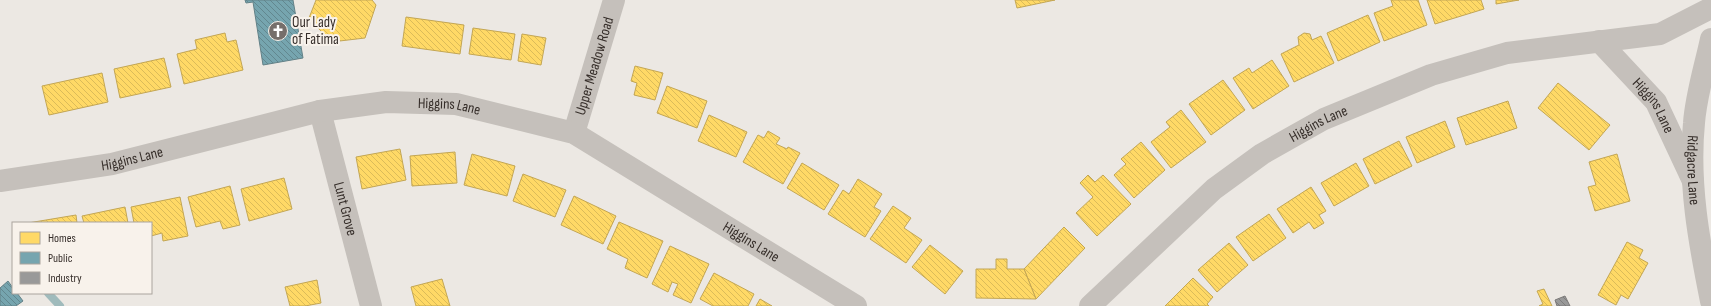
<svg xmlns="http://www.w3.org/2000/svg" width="1711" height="306" viewBox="0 0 1711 306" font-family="'Sofia Sans Condensed',sans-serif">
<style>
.homes{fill:url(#homes-back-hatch);stroke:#c3a654}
.public{fill:url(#public-back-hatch);stroke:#638187}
.industry{fill:url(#industry-back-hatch);stroke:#7b7978}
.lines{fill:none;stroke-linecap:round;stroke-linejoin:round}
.stream{stroke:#a0bbbc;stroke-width:8}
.minor{stroke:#c5c0bb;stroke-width:22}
.tertiary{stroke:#c5c0bb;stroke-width:22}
.labels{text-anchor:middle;stroke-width:4;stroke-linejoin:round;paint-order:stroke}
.poi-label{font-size:15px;fill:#362e2a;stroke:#f8f2eb;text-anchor:start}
.street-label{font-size:15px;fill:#362e2a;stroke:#f8f2eb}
</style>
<defs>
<pattern id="homes-back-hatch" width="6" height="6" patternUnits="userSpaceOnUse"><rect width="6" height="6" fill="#ffd966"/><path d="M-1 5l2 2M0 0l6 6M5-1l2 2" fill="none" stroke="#dbbb59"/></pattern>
<pattern id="public-back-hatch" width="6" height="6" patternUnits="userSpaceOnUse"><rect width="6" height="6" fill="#76a5af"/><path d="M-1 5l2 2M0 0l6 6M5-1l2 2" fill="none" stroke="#62878f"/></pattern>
<pattern id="industry-back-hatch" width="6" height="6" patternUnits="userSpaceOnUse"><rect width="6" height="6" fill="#999"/><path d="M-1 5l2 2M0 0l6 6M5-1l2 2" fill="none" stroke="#7e7d7d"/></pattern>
</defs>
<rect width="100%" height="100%" fill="#ece8e3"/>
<g class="homes">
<polygon points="316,0 372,0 376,5 365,38 331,42 309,18"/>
<polygon points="1015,0 1055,0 1017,8"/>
<polygon points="1391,0 1418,0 1427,25 1384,41 1374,13 1393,6"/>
<polygon points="1427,0 1481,0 1484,9 1435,24"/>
<polygon points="1496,0 1519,0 1496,4"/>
<polygon points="1368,15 1380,42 1338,61 1327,33"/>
<polygon points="406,17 464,25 460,54 402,46"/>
<polygon points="473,28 515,34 511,60 469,54"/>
<polygon points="225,33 227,42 236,40 243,70 184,84 177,54 197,49 195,40"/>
<polygon points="1304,33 1310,34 1312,40 1321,36 1334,63 1294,82 1281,54 1299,45 1298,37"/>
<polygon points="522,34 546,38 541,65 518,61"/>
<polygon points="164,58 171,87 120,98 114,69"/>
<polygon points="1272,60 1289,86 1253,109 1233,78 1249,68 1252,73"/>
<polygon points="635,66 663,73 655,100 634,95 637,83 631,81"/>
<polygon points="102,73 108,102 49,115 42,86"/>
<polygon points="1223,80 1245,110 1211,135 1189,104"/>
<polygon points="1558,83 1610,125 1589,150 1538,108"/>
<polygon points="667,86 707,101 697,128 657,113"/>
<polygon points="1508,101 1517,128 1466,145 1457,118"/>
<polygon points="1181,110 1206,142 1171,168 1151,142 1170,127 1166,122"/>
<polygon points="709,115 747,132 736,157 698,141"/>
<polygon points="1445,121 1455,147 1417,163 1406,137"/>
<polygon points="768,131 780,138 776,144 787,149 788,147 800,153 783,184 743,162 758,135 764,138"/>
<polygon points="1399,141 1412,166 1375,184 1363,159"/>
<polygon points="1141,142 1165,170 1134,198 1114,175 1126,164 1121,159"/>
<polygon points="400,149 406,180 362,189 356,157"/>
<polygon points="455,152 457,183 412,186 410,156"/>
<polygon points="472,154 515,166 507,196 464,185"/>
<polygon points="1617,154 1630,201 1595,211 1588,187 1596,185 1589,162"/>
<polygon points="802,163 839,185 824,210 787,188"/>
<polygon points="1356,163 1369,186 1334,206 1321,183"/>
<polygon points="523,174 566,190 555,217 513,201"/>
<polygon points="1088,175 1095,182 1103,175 1131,204 1097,236 1076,213 1093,197 1080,183"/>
<polygon points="284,178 292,209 249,221 241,189"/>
<polygon points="858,179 882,194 874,207 881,211 865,237 828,214 843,190 849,194"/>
<polygon points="230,186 240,225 223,229 220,221 196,227 188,197"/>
<polygon points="1311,187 1326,211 1319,215 1324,223 1314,229 1309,222 1293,233 1277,209"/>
<polygon points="574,196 616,216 603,244 561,225"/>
<polygon points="180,197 188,236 163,241 162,233 151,236 151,223 134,223 131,207"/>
<polygon points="893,206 911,218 904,228 922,240 906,263 870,239"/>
<polygon points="125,207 128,223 84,223 82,216"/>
<polygon points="1269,214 1286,238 1253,261 1236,237"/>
<polygon points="76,215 77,223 28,223"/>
<polygon points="619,222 663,241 647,278 625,268 628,259 607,249"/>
<polygon points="1064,227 1085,248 1036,299 1024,269"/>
<polygon points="1627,242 1643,250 1639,258 1648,263 1628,299 1621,295 1616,305 1598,295"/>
<polygon points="1229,243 1248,265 1217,292 1198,270"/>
<polygon points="930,245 963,271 945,294 912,267"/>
<polygon points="670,246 709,264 691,303 673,295 678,284 672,282 668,292 652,284"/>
<polygon points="996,259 1007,259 1007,269 1024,269 1036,299 976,298 976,269 996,269"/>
<polygon points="714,273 754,294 748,306 713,306 700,299"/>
<polygon points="1193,278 1213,297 1207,304 1209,306 1165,306"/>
<polygon points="442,279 450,306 416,306 411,287"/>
<polygon points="317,280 321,303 305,306 290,306 285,287"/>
<polygon points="1544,289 1552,306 1539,306 1543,304 1537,291"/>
<polygon points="760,299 772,306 756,306"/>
</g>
<g class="public">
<polygon points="245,0 293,0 303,58 263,65 253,2 246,3"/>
<polygon points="8,281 13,288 13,293 17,293 23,301 16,306 0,306 0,288"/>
</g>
<polygon class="industry" points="1565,296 1570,306 1557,306 1555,300"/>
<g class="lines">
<polyline class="stream" points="48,293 60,306"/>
<g class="minor">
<path id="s1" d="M1599,41L1656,102L1693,181"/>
<path id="s2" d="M320,111L371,306"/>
<path id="s3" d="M574,133L614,0"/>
<path id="s4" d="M0,181L112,164L320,111L386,102L456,104L574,133L856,306"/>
<path id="s5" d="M1090,306L1214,189L1262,154L1324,119L1431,75L1507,53L1660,34L1711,8"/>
</g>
<path class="tertiary" id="s6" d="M1711,39C1705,67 1696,95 1694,123C1688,182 1699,242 1711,301"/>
</g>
<defs>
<symbol id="church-disc" viewBox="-11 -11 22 22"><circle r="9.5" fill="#766f6b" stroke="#f8f2eb"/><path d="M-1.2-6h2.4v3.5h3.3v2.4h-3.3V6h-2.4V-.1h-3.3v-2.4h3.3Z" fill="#fff"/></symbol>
</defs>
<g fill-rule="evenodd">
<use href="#church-disc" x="267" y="20" width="22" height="22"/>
</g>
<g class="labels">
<g class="poi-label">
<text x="292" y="27">Our Lady<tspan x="292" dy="17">of Fatima</tspan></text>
</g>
<g class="street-label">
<text dy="5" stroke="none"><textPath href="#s3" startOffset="70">Upper Meadow Road</textPath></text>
<text dy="5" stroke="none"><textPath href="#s4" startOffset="458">Higgins Lane</textPath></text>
<text dy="5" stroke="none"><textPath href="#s1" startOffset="85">Higgins Lane</textPath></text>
<text dy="5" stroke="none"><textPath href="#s5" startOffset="294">Higgins Lane</textPath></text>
<text dy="5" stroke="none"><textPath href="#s4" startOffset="134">Higgins Lane</textPath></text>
<text dy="5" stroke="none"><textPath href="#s6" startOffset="133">Ridgacre Lane</textPath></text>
<text dy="5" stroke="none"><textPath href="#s2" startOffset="101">Lunt Grove</textPath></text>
<text dy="5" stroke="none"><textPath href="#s4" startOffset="794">Higgins Lane</textPath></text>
</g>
</g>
<rect x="12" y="222" width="140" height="72" fill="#f8f2eb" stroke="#aaa49e"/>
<rect x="20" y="232" width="20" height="12" fill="#ffd966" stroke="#aaa49e"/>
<text x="48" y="242" font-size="12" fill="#362e2a">Homes</text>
<rect x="20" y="252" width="20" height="12" fill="#76a5af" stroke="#aaa49e"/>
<text x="48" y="262" font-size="12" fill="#362e2a">Public</text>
<rect x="20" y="272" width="20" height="12" fill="#999999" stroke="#aaa49e"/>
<text x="48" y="282" font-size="12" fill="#362e2a">Industry</text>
</svg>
